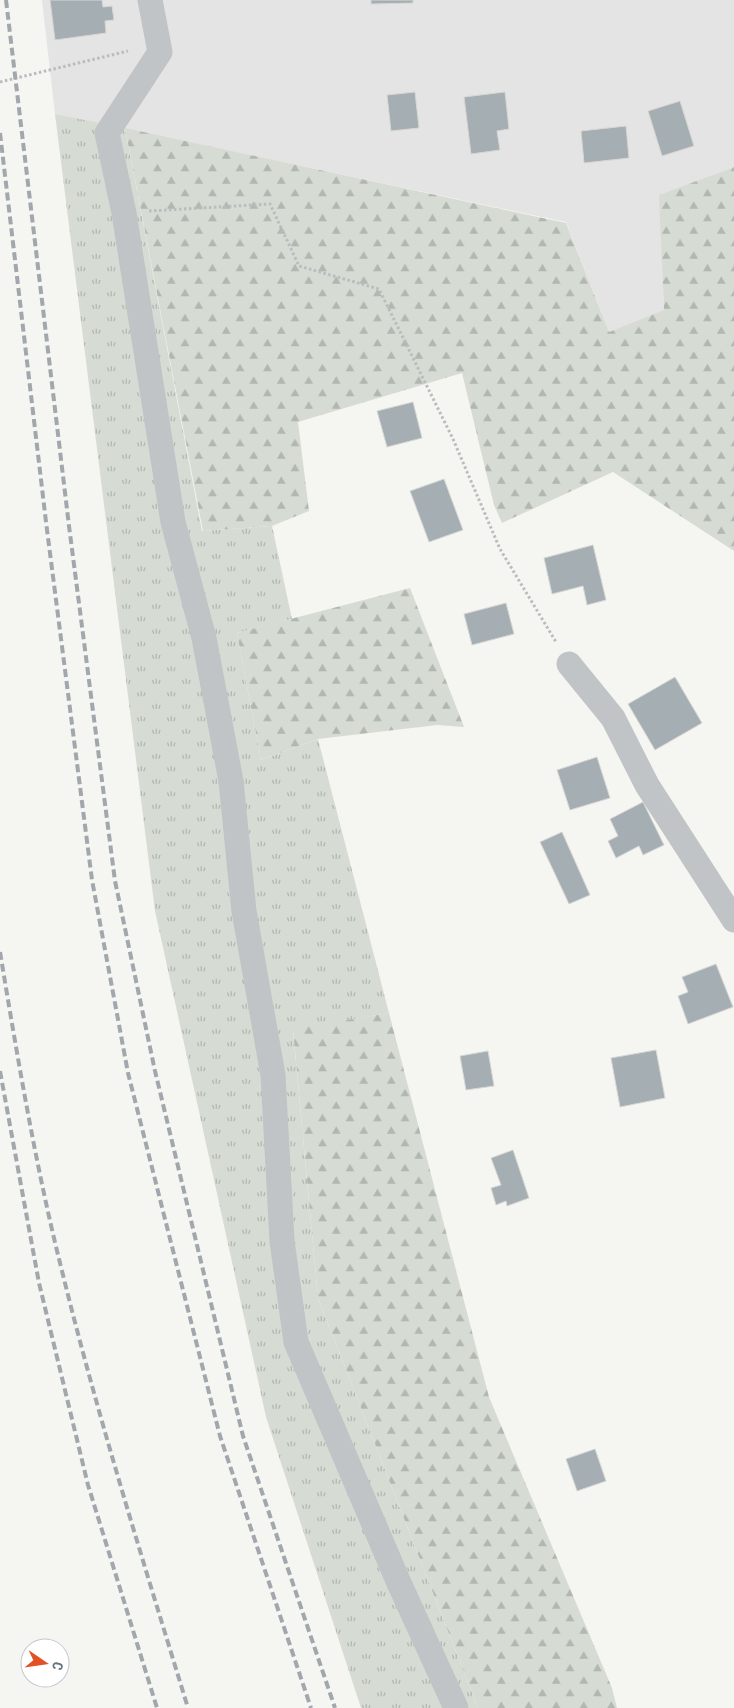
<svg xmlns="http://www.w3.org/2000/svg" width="734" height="1708" viewBox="0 0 734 1708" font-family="'Roboto Condensed',sans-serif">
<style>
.built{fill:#e3e4e3}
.grass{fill:url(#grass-tufts)}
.forest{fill:url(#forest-firs)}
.building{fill:#a5aeb3;stroke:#d7d7d4}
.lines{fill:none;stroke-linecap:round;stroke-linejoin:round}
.path{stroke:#babcbf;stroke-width:3;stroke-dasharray:2.5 2.5;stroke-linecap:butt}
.minor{stroke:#c0c4c7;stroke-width:25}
.rail{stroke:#a1a7ad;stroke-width:4;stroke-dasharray:8 4;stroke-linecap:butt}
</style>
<defs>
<pattern id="grass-tufts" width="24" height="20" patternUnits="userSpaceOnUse" patternTransform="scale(1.25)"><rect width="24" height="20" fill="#d6dcd3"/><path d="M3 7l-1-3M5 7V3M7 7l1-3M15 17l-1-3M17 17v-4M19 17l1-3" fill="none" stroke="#b1b7b1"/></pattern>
<pattern id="forest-firs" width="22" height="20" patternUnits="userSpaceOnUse" patternTransform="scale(1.25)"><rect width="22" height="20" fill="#d6dcd3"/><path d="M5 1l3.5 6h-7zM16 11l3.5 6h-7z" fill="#b1b7b1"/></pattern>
</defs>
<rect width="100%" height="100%" fill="#f5f5f2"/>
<polygon class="built" points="42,0 734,0 734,167 660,195 664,311 609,332 566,222 55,114"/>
<polygon class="grass" points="55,114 125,128 202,531 272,526 292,619 237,633 261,760 318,739 389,1013 293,1030 318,1298 478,1708 361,1708 266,1417 155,911"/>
<g class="forest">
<polygon points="125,128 566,223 609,332 664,310 659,195 734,167 734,551 613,472 502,523 494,505 462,373 298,422 309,511 272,526 203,531"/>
<polygon points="410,588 464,727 437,725 318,739 261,760 237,633"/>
<polygon points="389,1013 489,1397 612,1688 617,1708 478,1708 318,1298 293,1029"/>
</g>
<g class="building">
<polygon points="50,0 102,0 103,7 112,6 114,20 105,21 106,33 55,40"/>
<polygon points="371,0 413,0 413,3 371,4"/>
<polygon points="415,92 419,128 391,131 387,95"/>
<polygon points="505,92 509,129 497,131 500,150 471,154 464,97"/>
<polygon points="680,101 694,146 662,156 648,111"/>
<polygon points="626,126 629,158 584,163 581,131"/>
<polygon points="413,402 422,438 387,447 377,411"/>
<polygon points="444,479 463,530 429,542 410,491"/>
<polygon points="593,545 606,600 587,605 583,586 552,594 544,558"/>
<polygon points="506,603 514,634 472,645 464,614"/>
<polygon points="675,677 702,723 655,750 628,704"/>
<polygon points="597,757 610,798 570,810 557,770"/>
<polygon points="643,802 664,845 643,855 639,846 616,858 608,841 618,836 610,819"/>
<polygon points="562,832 590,895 569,904 540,842"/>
<polygon points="716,964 733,1007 688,1024 678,996 688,992 682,977"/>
<polygon points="656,1050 665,1098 620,1107 611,1058"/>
<polygon points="488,1051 494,1086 466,1090 460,1056"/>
<polygon points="513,1150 529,1198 507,1206 506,1201 496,1205 491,1188 501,1185 491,1158"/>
<polygon points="595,1449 606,1481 577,1491 566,1459"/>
</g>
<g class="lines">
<g class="path">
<polyline points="0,82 128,51"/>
<polyline points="149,211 270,204 299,266 379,289 453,439 500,549 556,642"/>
</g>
<g class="minor">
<polyline points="150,0 160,52 107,133 124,213 173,522 204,638 231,781 244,911 273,1075 282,1241 296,1342 399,1583 456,1708"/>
<polyline points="569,664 613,718 647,785 734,920"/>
</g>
<g class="rail">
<polyline points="6,0 69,526 115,881 155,1071 243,1436 335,1708"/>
<polyline points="0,133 46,522 92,880 128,1073 220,1436 311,1708"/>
<path d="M0,952C18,1060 36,1169 63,1275C99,1421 144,1564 188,1708"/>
<polyline points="0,1071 39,1283 88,1485 157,1708"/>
</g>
</g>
<g transform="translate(45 1663) rotate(103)"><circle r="24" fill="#ffffff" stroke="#c1c8cd"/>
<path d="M0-4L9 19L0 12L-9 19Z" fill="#e25025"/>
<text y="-8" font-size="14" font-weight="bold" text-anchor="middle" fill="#647583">С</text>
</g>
</svg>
